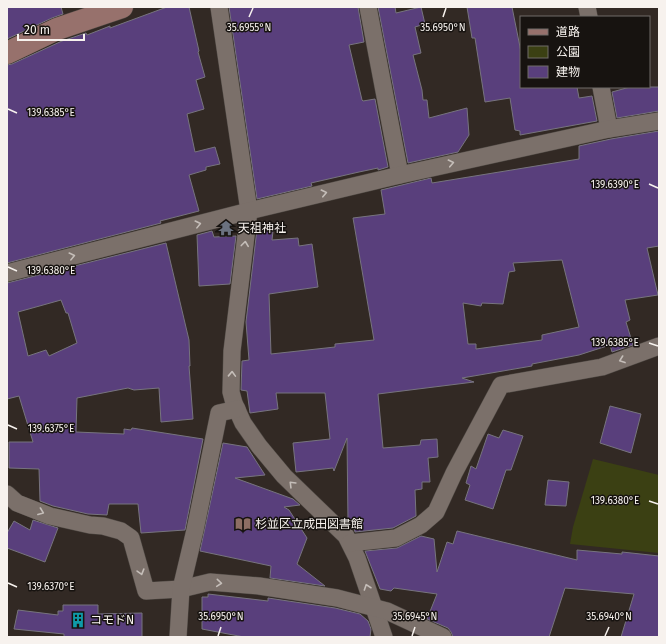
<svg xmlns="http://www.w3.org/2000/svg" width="666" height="644" viewBox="0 0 666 644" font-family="'Fira Sans','Noto Sans JP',sans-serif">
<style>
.green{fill:#3b4013}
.building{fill:#593f7c;stroke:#77747e;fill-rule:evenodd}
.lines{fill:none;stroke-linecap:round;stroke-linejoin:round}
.street-casing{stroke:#4e4843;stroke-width:18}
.secondary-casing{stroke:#4e4843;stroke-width:23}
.street{stroke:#7b706a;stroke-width:17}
.secondary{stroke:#97716c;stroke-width:22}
.oneway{stroke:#c5beb9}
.ticks{fill:none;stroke:#f7f2ee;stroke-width:1.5}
.labels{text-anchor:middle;stroke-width:3;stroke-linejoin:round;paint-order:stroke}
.poi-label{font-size:12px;fill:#f7f2ee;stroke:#171310;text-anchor:start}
.ticks-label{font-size:10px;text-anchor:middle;fill:#f7f2ee;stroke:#171310;stroke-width:3;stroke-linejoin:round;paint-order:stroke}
</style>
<rect width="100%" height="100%" fill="#322924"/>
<polygon class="green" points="593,459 659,475 659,553 570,544 573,527"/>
<g class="building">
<polygon points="7,7 61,7 63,14 52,18 7,39"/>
<polygon points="167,7 189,7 199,51 198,52 205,77 196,80 204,109 187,114 195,152 215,147 220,164 206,167 206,170 189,175 199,211 160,221 161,223 7,263 7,65 12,64 62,41 86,33 87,35 110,26 110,28"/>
<polygon points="229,7 358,7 364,42 349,45 362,100 363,101 375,99 388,167 378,170 378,168 359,172 311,183 312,186 257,199"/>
<polygon points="378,7 395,7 396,13 421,7 425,24 415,27 421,53 413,55 422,90 423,100 427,100 429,118 467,108 469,135 458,152 408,163"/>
<polygon points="467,7 512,7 521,52 521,87 577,87 579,98 592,96 597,121 520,135 520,131 515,130 510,98 485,102 475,38 472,38"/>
<polygon points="630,87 659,87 659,111 617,118 612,92"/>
<path d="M659,131V246L647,248L658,295L625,300L630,320L626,322L633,345L612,352L610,345L579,355L532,364V366L462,378L474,382L378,394L383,448L420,445L421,440L437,439L438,457L428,458L430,482H422V489L415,490L416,516L393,528L355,532L353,524L348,522L347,438L334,471L333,468L296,472L293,443L330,439L325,393H276L278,409L250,413L247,391L241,390L242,361L249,360L246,322L257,229L273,231L272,240L298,238L299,246L312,244L318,287L269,294L271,354L335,347V344L374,340L353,218L385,214L381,190L431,178L432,183L579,159V146L611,139ZM562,260L579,327L542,335V340L476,349V344H468L463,303L481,306L482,303L503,304L509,272L515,271L513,263Z"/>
<polygon points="212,231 214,237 236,236 230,284 199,286 197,235"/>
<path d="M166,243L189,340L190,366H189L193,419L161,422L159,388L134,390L128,388L77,398L76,432L124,434V429L131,430L132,428L203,439L185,530L141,533L138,504H109L107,515L88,514L53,506L40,501L39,469L9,468V442H33L19,396L7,399V283ZM61,300L66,313H68L77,343L49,356L46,350L28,356L18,312Z"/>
<polygon points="610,406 641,414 631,453 600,443"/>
<polygon points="503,430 523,436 511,470 506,470 493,509 465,500 470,485 466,483 471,466 476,469 488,434 499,438"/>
<polygon points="223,443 247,447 265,475 235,478 293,499 300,505 284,507 289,510 307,538 297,564 325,586 270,578 271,566 200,551"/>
<polygon points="548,480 569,482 566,506 545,505"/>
<polygon points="33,520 58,528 45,562 7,548 7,533 14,521 30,530"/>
<polygon points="457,531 577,560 577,550 622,554 622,552 659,556 659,637 621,637 634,594 565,588 549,637 453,637 451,632 448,628 427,619 437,594 394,588 391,591 380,589 365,551 397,548 421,536 434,539 437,572 447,542 453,544"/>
<polygon points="208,594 268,601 268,598 335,608 360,614 368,621 371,629 370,637 244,637 202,629 202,597 208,597"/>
<polygon points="63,605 98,605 98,614 142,613 142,637 64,637 64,634 14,629 18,610 58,615 58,611 63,611"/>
</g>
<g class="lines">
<defs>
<g id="street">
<polyline points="219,7 249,211 232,351 231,392 234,403 243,423 259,446 284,476 346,536 357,558 384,637"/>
<polyline points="368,7 400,175"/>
<polyline points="587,7 589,17"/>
<polyline points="601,87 609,129"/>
<polyline points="7,273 249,211 400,175 609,129 659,121"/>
<polyline points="7,494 17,503 50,516 90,525 103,526 121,531 131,538 146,591 181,589 210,582 259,586 337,598 387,611 443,637"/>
<polyline points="350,543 396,538 421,525 436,512 454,473 501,385 602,367 659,346"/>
<polyline points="178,637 181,589 195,530 219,413 237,409"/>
</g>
<polyline id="secondary" points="7,53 57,29 122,7"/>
</defs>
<use href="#street" class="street-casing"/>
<use href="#secondary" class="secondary-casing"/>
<use href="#street" class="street"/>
<use href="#secondary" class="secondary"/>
</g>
<defs><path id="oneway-chevron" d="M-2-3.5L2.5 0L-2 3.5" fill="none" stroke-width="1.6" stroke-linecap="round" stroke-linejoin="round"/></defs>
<g class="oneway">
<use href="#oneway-chevron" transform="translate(451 163) rotate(-12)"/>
<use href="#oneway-chevron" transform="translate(324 193) rotate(-13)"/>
<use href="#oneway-chevron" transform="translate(198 224) rotate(-14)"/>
<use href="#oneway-chevron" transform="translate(245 244) rotate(-83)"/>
<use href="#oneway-chevron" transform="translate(72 256) rotate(-14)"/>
<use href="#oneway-chevron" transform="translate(622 360) rotate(160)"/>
<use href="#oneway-chevron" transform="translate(232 374) rotate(-88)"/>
<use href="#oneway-chevron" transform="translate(292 484) rotate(-135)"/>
<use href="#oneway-chevron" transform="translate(41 512) rotate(21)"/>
<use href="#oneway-chevron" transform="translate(141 572) rotate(74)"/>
<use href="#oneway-chevron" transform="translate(219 583) rotate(5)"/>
<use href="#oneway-chevron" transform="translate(367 587) rotate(-109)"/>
</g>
<path class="ticks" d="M249,17L253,8M443,17L446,8M8,109L17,113M649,184L658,188M8,267L17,271M649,343L658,346M8,425L17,429M649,501L658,504M8,583L17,587M218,636L221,627M412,636L415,627M605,636L609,627"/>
<defs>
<symbol id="temple-bare" viewBox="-9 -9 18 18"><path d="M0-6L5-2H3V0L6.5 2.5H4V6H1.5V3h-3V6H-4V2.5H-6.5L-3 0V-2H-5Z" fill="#6b7280" stroke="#171310" stroke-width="2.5" paint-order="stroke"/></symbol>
<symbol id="library-bare" viewBox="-9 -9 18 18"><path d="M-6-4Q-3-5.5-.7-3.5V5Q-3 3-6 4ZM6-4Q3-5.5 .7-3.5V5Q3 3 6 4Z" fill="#8d6e63" stroke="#171310" stroke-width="2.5" paint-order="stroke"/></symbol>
<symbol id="building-bare" viewBox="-9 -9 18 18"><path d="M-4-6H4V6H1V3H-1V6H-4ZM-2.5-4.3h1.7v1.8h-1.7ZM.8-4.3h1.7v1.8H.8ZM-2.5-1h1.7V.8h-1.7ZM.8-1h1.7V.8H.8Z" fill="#0f9aa8" stroke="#171310" stroke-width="2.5" paint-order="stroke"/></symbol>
</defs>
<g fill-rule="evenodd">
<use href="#temple-bare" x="215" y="217" width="22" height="22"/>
<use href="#library-bare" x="232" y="513" width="22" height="22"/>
<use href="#building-bare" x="67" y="609" width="22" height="22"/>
</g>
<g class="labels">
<g class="poi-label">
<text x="238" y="232">天祖神社</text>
<text x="255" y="528">杉並区立成田図書館</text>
<text x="90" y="624">コモドN</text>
</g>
</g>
<g class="ticks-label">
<text x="249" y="31">35.6955°N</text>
<text x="443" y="31">35.6950°N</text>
<text x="51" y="116">139.6385°E</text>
<text x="615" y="188">139.6390°E</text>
<text x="51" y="274">139.6380°E</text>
<text x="615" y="346">139.6385°E</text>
<text x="51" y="432">139.6375°E</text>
<text x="615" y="504">139.6380°E</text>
<text x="51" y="590">139.6370°E</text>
<text x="221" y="620">35.6950°N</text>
<text x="415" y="620">35.6945°N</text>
<text x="609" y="620">35.6940°N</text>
</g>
<rect width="666" height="644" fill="none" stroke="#f7f2ee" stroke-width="16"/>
<rect x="520" y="16" width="130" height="72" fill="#171310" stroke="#716c69"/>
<rect x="528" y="29" width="20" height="6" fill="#97716c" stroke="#716c69"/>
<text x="556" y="36" font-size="12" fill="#f7f2ee">道路</text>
<rect x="528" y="46" width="20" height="12" fill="#3b4013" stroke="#716c69"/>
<text x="556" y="56" font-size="12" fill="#f7f2ee">公園</text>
<rect x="528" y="66" width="20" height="12" fill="#593f7c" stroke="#716c69"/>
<text x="556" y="76" font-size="12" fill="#f7f2ee">建物</text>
<path d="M18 34v6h66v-6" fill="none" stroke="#f7f2ee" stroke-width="2"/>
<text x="24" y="34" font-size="12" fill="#f7f2ee" stroke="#171310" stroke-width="3" paint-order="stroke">20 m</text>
</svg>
